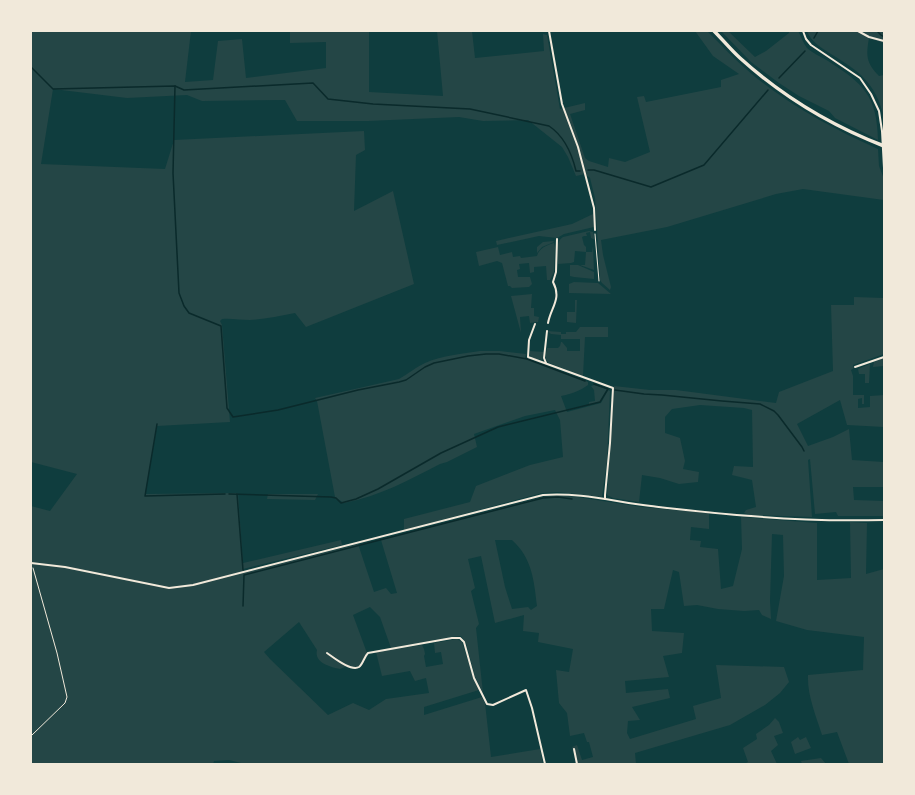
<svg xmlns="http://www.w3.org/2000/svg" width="915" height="795" viewBox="0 0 915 795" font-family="'Space Grotesk',sans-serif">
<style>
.green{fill:#244646;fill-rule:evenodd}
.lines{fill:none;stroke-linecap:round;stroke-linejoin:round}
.stream{stroke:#0a2a2b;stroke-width:1.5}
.path{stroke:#f1e9da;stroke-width:1}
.minor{stroke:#f1e9da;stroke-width:2}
.trunk{stroke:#f1e9da;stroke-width:3.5}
</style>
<rect width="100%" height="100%" fill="#0f3d3e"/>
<g class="green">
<path d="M31,31H191L185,82L213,80L218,41L242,39L246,78L326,68V42L290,43V31H369V92L443,96L437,31H472L475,58L544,51L543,34L547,35L560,109L585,103V110L570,114L585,158L589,161L608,167L609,158L625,162L650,152L637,97L644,96L646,102L721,87V80L739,74L713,56L695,31H707C725,49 743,68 763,83C798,110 838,131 878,149L879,166L884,179V200L803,189L776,194L667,227L601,240L603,255L611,287L610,290L602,283L600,280L595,198L590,178L585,174L576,176L568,157L562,147L528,120L483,121L459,117L368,121H297L285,100L202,101L187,95L127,98L53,89L41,164L165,169L174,140L364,131L365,150L356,155L354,211L393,191L414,284L306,327L295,313C280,316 265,319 250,320C241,320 231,318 222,319L220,321L222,325L230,422L157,426L145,494L238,493L243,563L341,540L342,545L243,569V573L358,544L374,592L386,588L391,594L397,593L381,540L543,497L558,495L577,497L641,507L709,513V529L691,527L690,540L701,541L700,547L718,549L721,589L733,586L742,549L741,517L817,523V580L851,578L850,522L867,523L866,574L884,569V764H849L837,732L822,735C816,716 807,695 808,675L863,670L864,637L807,630L776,621L784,576L783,535L772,534L770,601L771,619L762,615L759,610L744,611L718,609L697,605L684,606L679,572L673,570L664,609H651L652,631L684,633L682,653L663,656L669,677L625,681L626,693L668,689L670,698L632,707L640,720L628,721L627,733L630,739L696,719L693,706L721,698L716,665L784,667L789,682L780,693L765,705L730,725L635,753L636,764H576L572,747L577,745L582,760L593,757L589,742H587L584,733L570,736L567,713L559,703L556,670L569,672L573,649L538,642L539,633L523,631L524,615L495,623L481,556L468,559L475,588L471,591L479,624L476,628L483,693L475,677L466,643L461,636L451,637L391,648L380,617L370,607L353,615L367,653L362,663L357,668L347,666L340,669C330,667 314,663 317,650L299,622L264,652L270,659L328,715L353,703L369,710L386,699L429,693L426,678L415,681L410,671L382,676L376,652L422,645L424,649L425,654L424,656L426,667L443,664L441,652L435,653L434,643L457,639L462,642L473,677L479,690L424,707V715L482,697L485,703L491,757L540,749L543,764H245L229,760L214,761L213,764H31V506L50,511L77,474L31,462ZM495,540H512C532,558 534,580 537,606L531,610L528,607L512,609L505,587Z"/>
<path d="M721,31H728L755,57L766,51L789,33V31H798C801,36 803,43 807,48C812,53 822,57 828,61C864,84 877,96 878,140L835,118L829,111L799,96L779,83L751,62Z"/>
<path d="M807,31H884V43L869,38C866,55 866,63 879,76L884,75V117C875,82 860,72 831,54C822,48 811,42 807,31Z"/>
<polygon points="593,214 594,227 564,234 557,238 539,236 497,245 496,241 572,224"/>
<path d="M589,231L593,232L595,240L591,238L590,232L586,233L587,236H584L582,237L584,245L586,247V252H592L593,246L594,270L580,265H585L586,252L575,251L574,262L571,263L558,264C558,255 555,242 563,237Z"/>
<polygon points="553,241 554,242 542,247 537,253 537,247 543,242"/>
<path d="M554,243L555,247L554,272L550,280H547L546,266L534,267V272L530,273L529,263L519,264L520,269L517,270L518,277H530L532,284L529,287L512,288L510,286H508L502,263L497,261L479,266L476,252L498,247L500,255L512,252L513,257L520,256L521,258L537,256C539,248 547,245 554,243Z"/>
<polygon points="570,265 578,265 594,272 594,279 574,277 570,276"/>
<polygon points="574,282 598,283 611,294 569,293 569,284"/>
<polygon points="532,294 531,308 534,308 534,316 539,317 538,322 530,323 529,316 520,317 521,333 511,296"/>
<polygon points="854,297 884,298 884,354 853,365 854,368 851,370 853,376 853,395 864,395 864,404 862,404 862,398 858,399 858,408 870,407 870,396 884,395 884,427 847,425 840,400 797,424 808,446 833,437 849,429 852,460 884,462 884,487 853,487 854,500 884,501 884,516 838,516 836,512 815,514 810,459 808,460 812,517 751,515 744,513 746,510 756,507 752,480 732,475 734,466 753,467 752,410 744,408 700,405 672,409 665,417 665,433 680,438 685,461 683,469 699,472 698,482 679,484 660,478 642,475 639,502 613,498 607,495 614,386 650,390 676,390 776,403 779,392 833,371 831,305 854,305"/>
<polygon points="575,300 577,300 576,323 567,322 567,312 575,312"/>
<path d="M580,327H608V337H585L583,376L549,363C544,359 546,353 547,348H558L560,346L561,342H562L567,348V351H580V339H561V335L551,334L547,331L561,332V334H566V332H576Z"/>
<path d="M480,351H500L526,354L525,358L588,382V385C580,391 571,394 561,396L567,412L601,403L608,390L610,391L607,461L602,497L558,492L542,493L404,530V519L470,502L476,486L530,465L563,457L560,420L555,410L525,416L474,434L477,447L447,462L440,464C409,480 380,496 344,503L335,497L317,401L315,398L399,379C408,374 416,367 425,363C443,355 462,354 480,351Z"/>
<polygon points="530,351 544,352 542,360 532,358 530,355"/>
<polygon points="884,358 884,366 873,367 874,362"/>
<polygon points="870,364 869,383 865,383 865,374 859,374 858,369"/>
<polygon points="594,385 607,389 600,402 589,404 589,402 595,401 594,390 591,386"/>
<polygon points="268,494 318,494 315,500 267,499"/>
<polygon points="775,718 779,722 783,733 774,736 778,745 771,751 777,764 744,764 748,762 743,748 757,739 756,734 769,725"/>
<polygon points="798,737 800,740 806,737 811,748 795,754 791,742"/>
<polygon points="821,758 826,764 802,764 801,761"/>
</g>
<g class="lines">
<g class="stream">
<polyline points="877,31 881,35 884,37"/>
<polyline points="814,38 818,31"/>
<path d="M31,67L53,89L175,86L184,90L313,83L328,99L373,104L470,109L549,126C564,136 572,154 576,171H580"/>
<polyline points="779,78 805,51"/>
<polyline points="175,86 173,173 179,293 184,306 189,313 221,326 227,408 233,417 278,410 358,390 399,382 406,380 425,367 434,363 468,356 486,354 499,354 527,359 585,381"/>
<polyline points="588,170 594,170 651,187 704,165 768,90"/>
<polyline points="615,390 644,394 662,395 722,401 760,404 774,411 778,415 802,447 804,451"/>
<polyline points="157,424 145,496 225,494"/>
<polyline points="229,494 331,497 336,498 341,503 356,499 378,489 441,453 498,427 600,402 608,389 594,384"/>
<polyline points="237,494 243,570"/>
<polyline points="243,606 244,575 543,498 558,497 572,499"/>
</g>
<g class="path">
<polyline points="595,234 599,281"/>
<polyline points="31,736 65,703 67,697 57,653 33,568"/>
</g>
<g class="minor">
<polyline points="549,31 562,104 578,147 594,208 595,230"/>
<polyline points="803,31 806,39 811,45 860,78 871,94 879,111 882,131 884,168"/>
<polyline points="858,31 869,37 884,41"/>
<path d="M548,323C551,307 562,299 553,282L556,272L557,239"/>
<polyline points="535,324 529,340 528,357 613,388 610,443 605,495 605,499"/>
<polyline points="546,363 544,358 547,331"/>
<polyline points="855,367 884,357"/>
<path d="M31,563L65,567L169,588L193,585L543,495C580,492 616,502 651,506C685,510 718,514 751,516C795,520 840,521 884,520"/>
<path d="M327,653C333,657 351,672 359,667C363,664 364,657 368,653L452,638H460L464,642L474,678L487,704L493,705L526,690L532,708L545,764"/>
<polyline points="574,749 577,764"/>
</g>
<path class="trunk" d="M714,31C723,40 731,50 740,58C781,95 832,126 884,146"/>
</g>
<rect width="915" height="795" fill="none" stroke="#f1e9da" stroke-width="64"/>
</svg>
